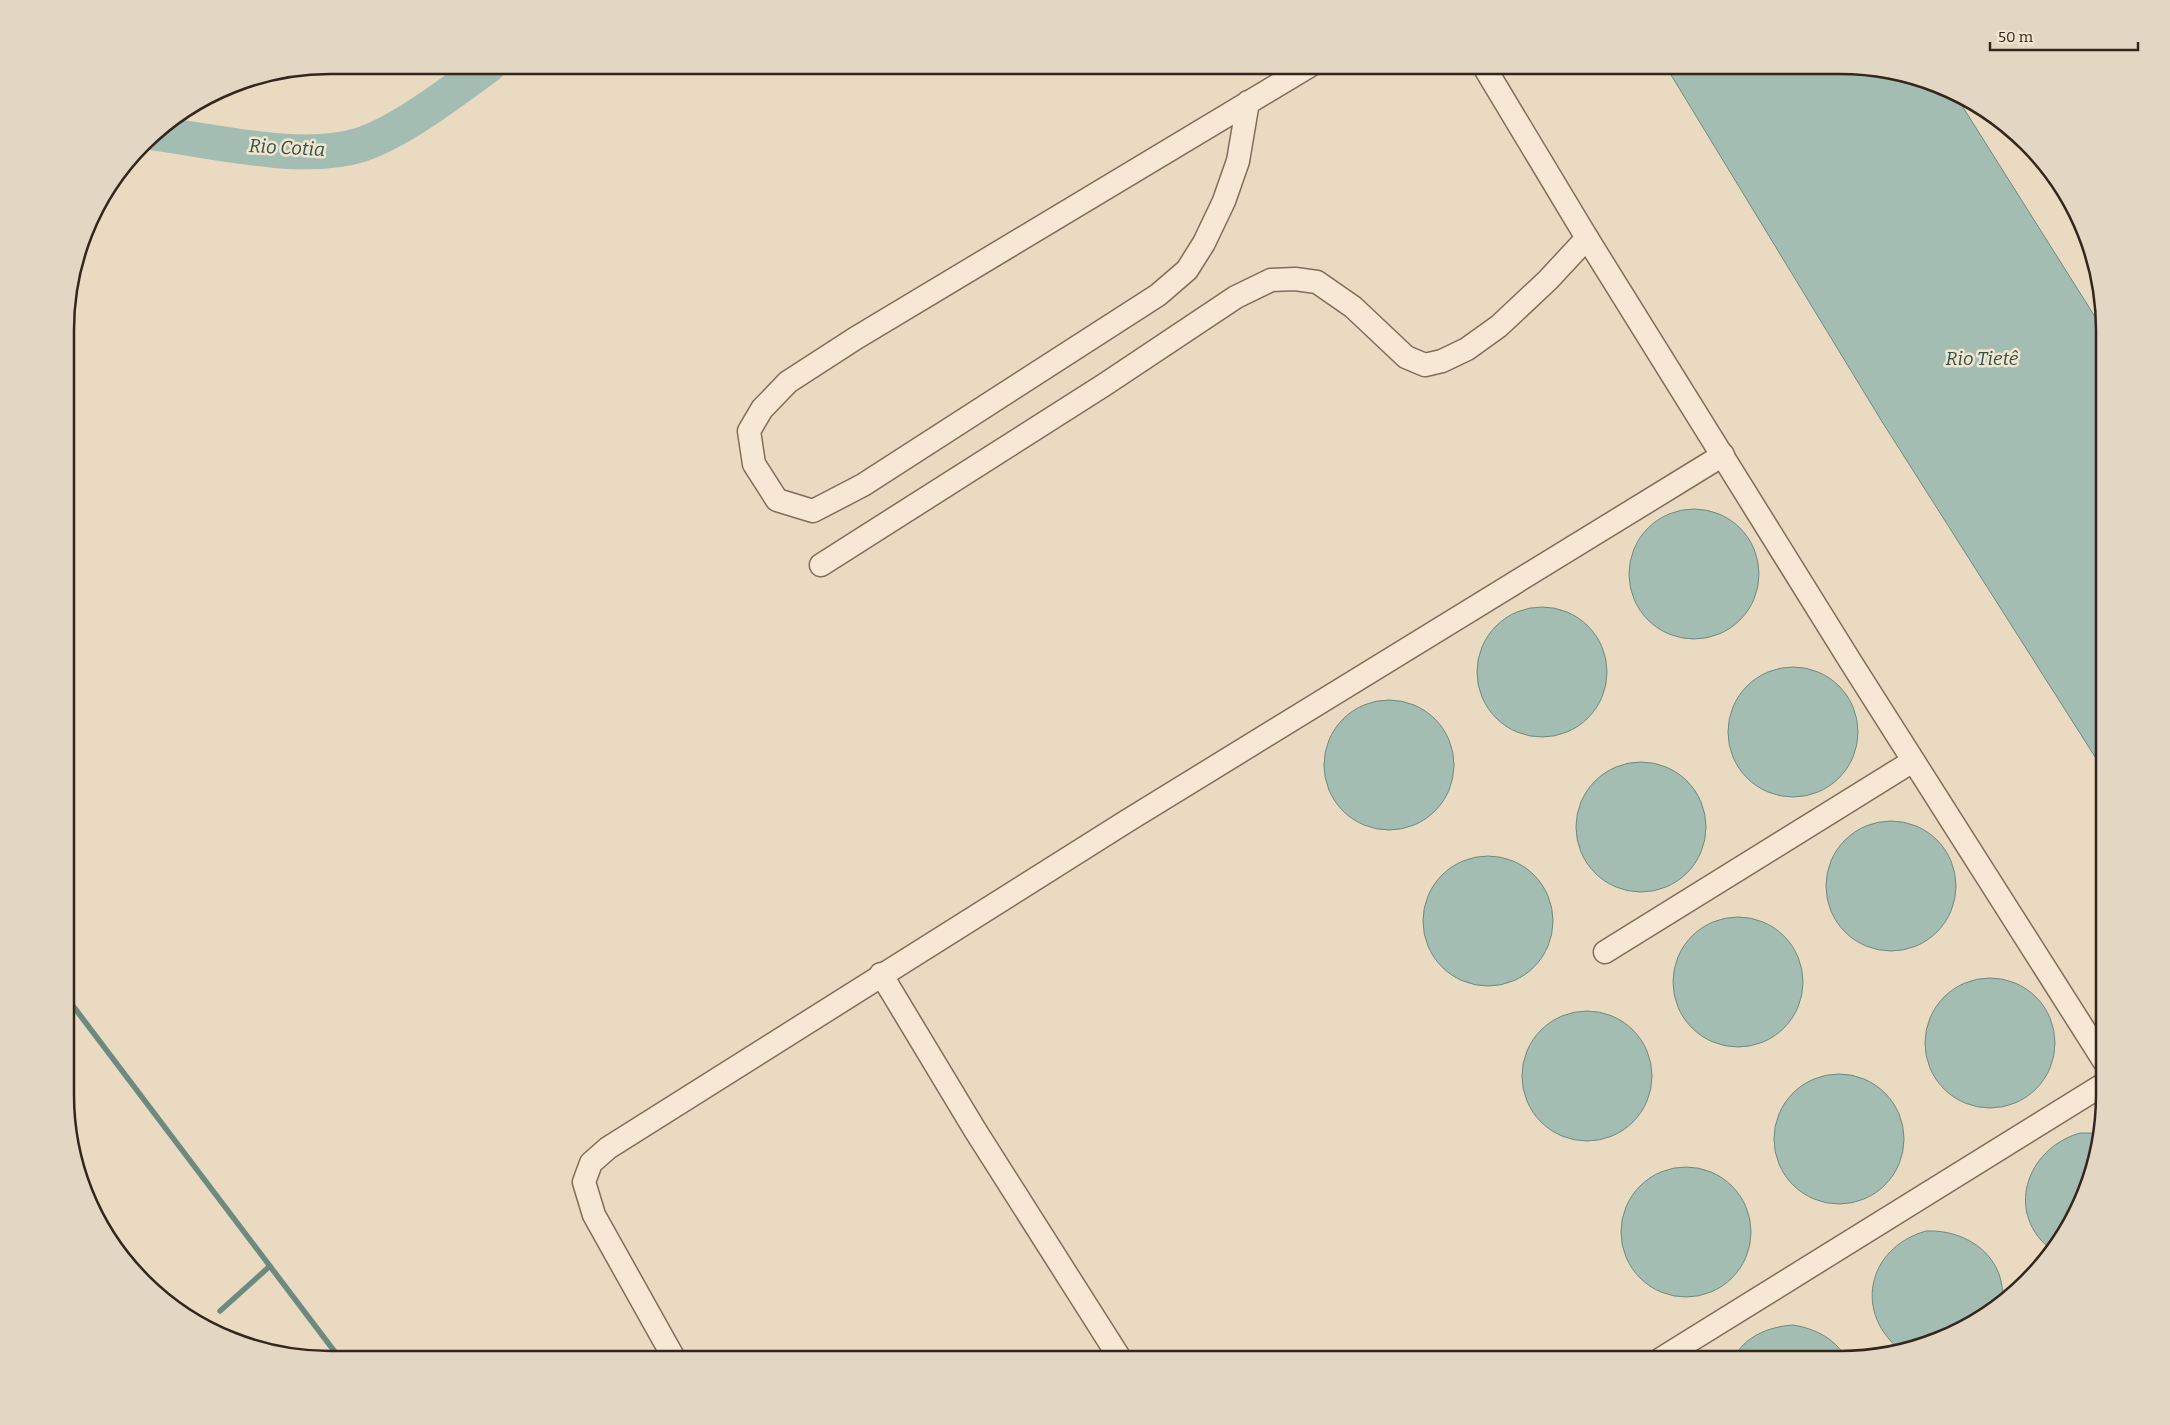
<svg xmlns="http://www.w3.org/2000/svg" width="2170" height="1425" viewBox="0 0 2170 1425" font-family="Bitter,serif">
<style>
.water{fill:#a4bdb3;stroke:#6c8a7f}
.lines{fill:none;stroke-linecap:round;stroke-linejoin:round}
.stream{stroke:#6c8a7f;stroke-width:5.5}
.river{stroke:#a4bdb3;stroke-width:35}
.minor-casing{stroke:#826c5a;stroke-width:25}
.minor{stroke:#f6e8d4;stroke-width:22}
.rail{stroke:#33261d;stroke-width:4;stroke-dasharray:9 9;stroke-linecap:butt}
.labels{text-anchor:middle;stroke-width:5;stroke-linejoin:round;paint-order:stroke}
.water-label{font-size:19px;font-style:italic;fill:#2e524c;stroke:#f2e5d0}
.rim{fill:none;stroke:#33261d;stroke-width:2.5}
</style>
<rect width="100%" height="100%" fill="#eadac1"/>
<g class="water">
<polygon points="1665,65 1841,65 1925,79 1954,93 2104,331 2104,771 1881,420"/>
<circle cx="1694" cy="574" r="65"/>
<circle cx="1542" cy="672" r="65"/>
<circle cx="1793" cy="732" r="65"/>
<circle cx="1389" cy="765" r="65"/>
<circle cx="1641" cy="827" r="65"/>
<circle cx="1891" cy="886" r="65"/>
<circle cx="1488" cy="921" r="65"/>
<circle cx="1738" cy="982" r="65"/>
<circle cx="1990" cy="1043" r="65"/>
<circle cx="1587" cy="1076" r="65"/>
<circle cx="1839" cy="1139" r="65"/>
<path d="M2080,1133H2100L2091,1180L2060,1243L2053,1251C2004,1215 2025,1149 2080,1133Z"/>
<circle cx="1686" cy="1232" r="65"/>
<path d="M1926,1231C1968,1229 2008,1258 2002,1304L1973,1325L1903,1352C1853,1315 1866,1248 1926,1231Z"/>
<path d="M1793,1325C1817,1329 1835,1339 1847,1359H1733C1745,1336 1768,1327 1793,1325Z"/>
</g>
<g class="lines">
<g class="stream">
<polyline points="67,998 341,1360"/>
<polyline points="220,1311 270,1266"/>
</g>
<path class="river" d="M153,133C214,141 302,163 360,145C402,131 453,91 489,65"/>
<defs>
<g id="minor">
<polyline points="1483,65 1587,238 1852,664 2104,1061"/>
<polyline points="1248,102 1238,161 1224,201 1204,243 1187,270 1158,295 863,485 813,511 777,500 754,464 749,431 762,409 788,382 856,338 1311,65"/>
<polyline points="821,565 1104,385 1236,297 1271,280 1295,279 1317,282 1353,307 1406,357 1425,365 1442,361 1467,349 1499,326 1548,280 1587,238"/>
<polyline points="1605,952 1913,761"/>
<polyline points="881,974 975,1130 1121,1360"/>
<polyline points="675,1360 594,1215 584,1182 591,1163 608,1148 1127,821 1723,455"/>
<polyline points="1659,1360 2104,1084"/>
</g>
</defs>
<use href="#minor" class="minor-casing"/>
<use href="#minor" class="minor"/>
<polyline class="rail" points="95,1210 154,1291"/>
</g>
<g class="labels">
<g class="water-label">
<text transform="translate(287 147) rotate(3)" y="7">Rio Cotia</text>
<text x="1982" y="365">Rio Tietê</text>
</g>
</g>
<path d="M0 0H2170V1425H0ZM330 74H1840A256 256 0 0 1 2096 330V1095A256 256 0 0 1 1840 1351H330A256 256 0 0 1 74 1095V330A256 256 0 0 1 330 74Z" fill="#e3d6c2" fill-rule="evenodd"/>
<path class="rim" d="M330 74H1840A256 256 0 0 1 2096 330V1095A256 256 0 0 1 1840 1351H330A256 256 0 0 1 74 1095V330A256 256 0 0 1 330 74Z"/>
<path d="M1990 42v8h148v-8" fill="none" stroke="#33261d" stroke-width="2.5"/>
<text x="1998" y="42" font-size="15" fill="#33261d" stroke="#f2e5d0" stroke-width="4" paint-order="stroke">50 m</text>
</svg>
